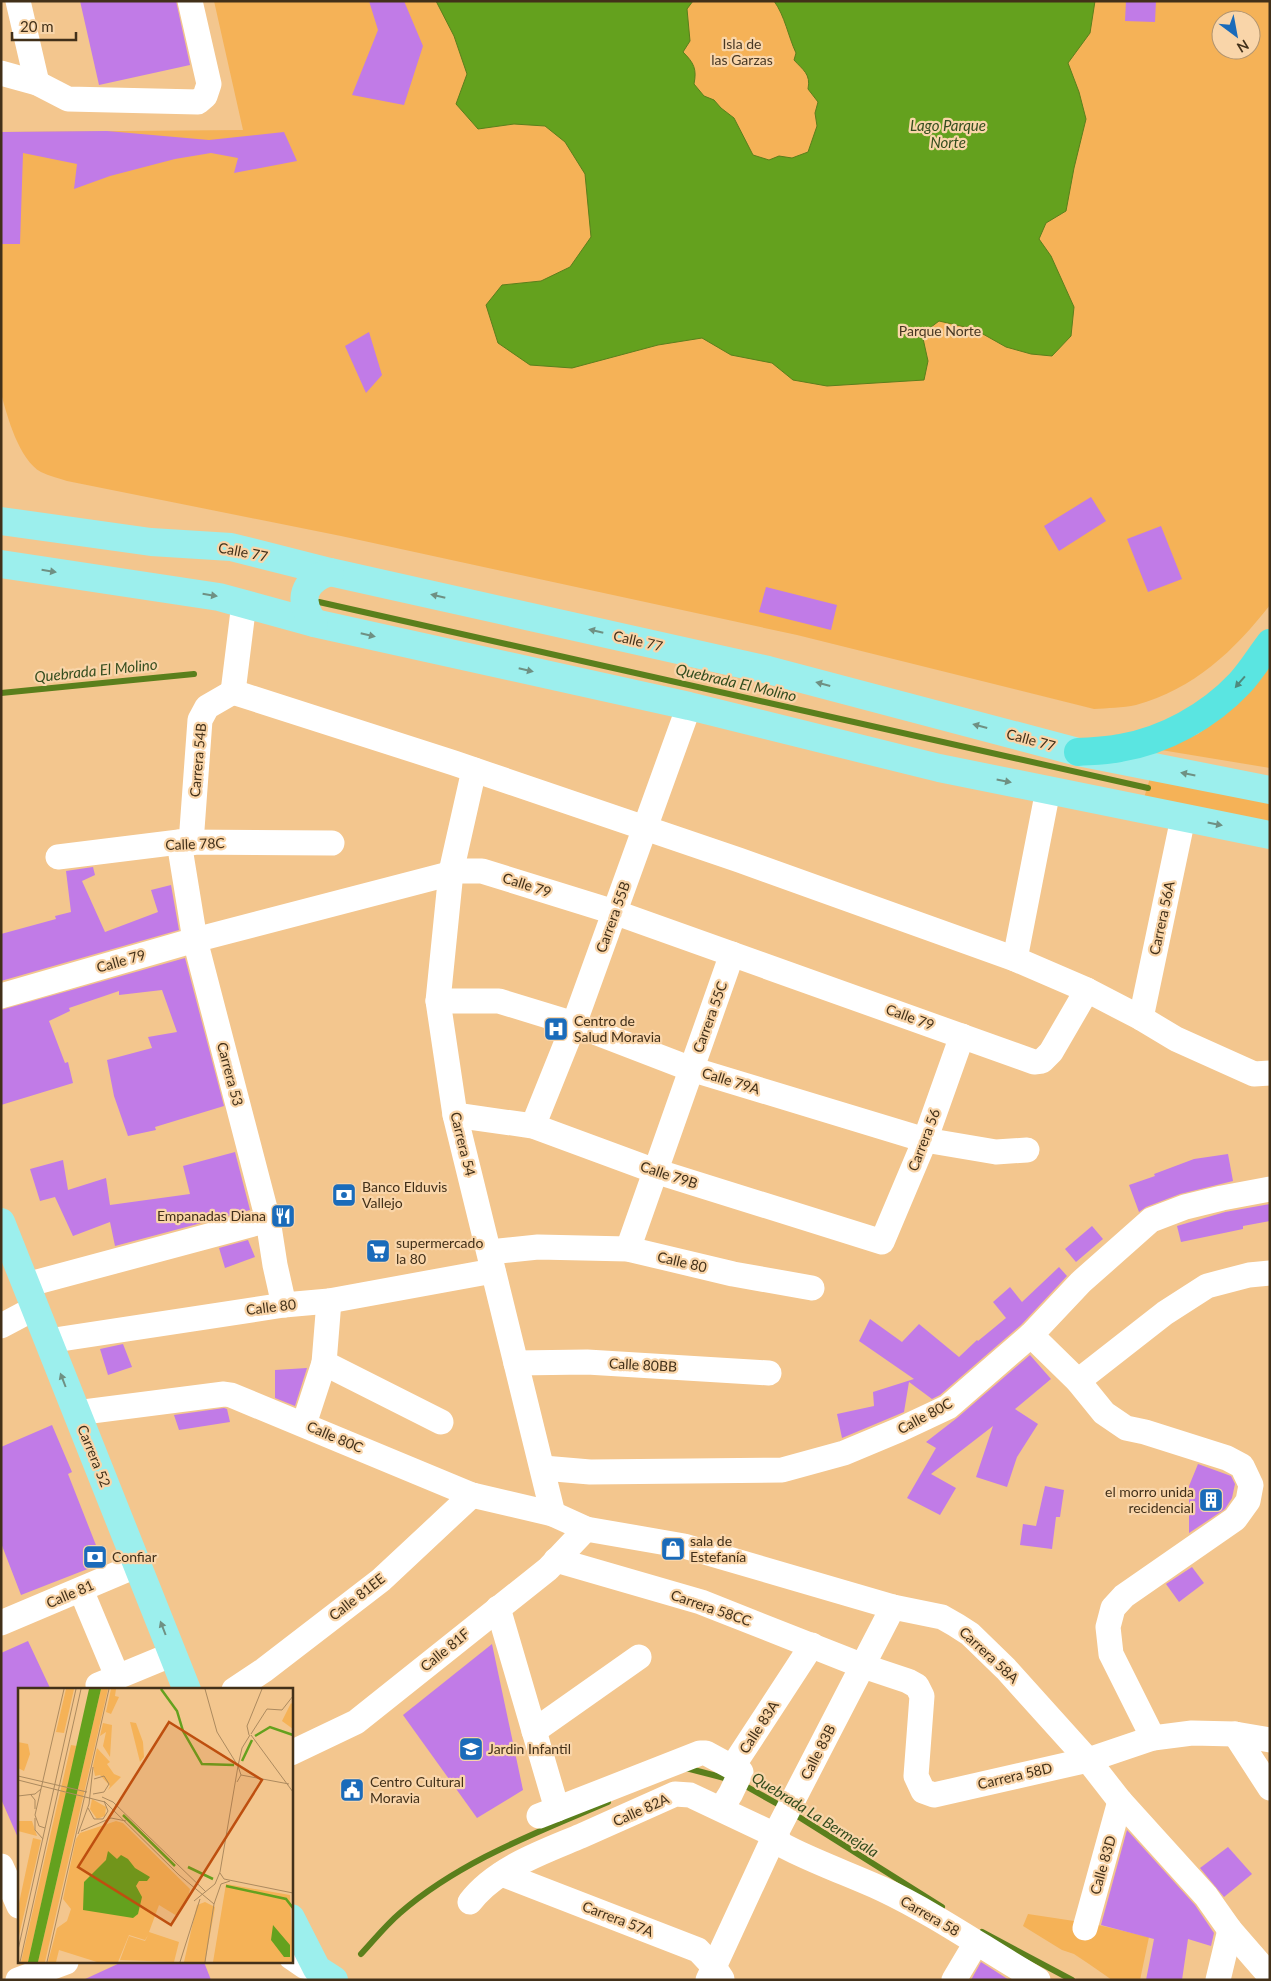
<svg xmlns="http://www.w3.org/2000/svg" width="1271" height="1981" viewBox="0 0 1271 1981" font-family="Lato,sans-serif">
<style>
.green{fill:#f5b257;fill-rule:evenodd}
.water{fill:#64a11e;stroke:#5a7f1c}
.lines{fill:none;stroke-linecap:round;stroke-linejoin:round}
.stream{stroke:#5a7f1c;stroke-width:6}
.building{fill:#c17be7}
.minor{stroke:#fff;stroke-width:25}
.major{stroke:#9cefed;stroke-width:28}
.highway{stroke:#5ae5e1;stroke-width:28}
.oneway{fill:#6f9083}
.oneway2{fill:#4e8a7d}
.labels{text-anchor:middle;stroke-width:4.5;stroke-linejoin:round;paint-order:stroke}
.park-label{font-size:14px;fill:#473723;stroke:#f9d5a9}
.street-label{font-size:14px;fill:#423019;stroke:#f9d5a9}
.poi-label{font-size:14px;fill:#423019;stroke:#f9d5a9;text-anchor:start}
.water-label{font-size:15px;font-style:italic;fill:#344d1e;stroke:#f9d5a9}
.inset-river{fill:none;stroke:#64a11e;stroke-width:2.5}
.inset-road{fill:none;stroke:#ac8a5f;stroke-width:1}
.view{fill:#be4f0f;fill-opacity:0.15;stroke:#be4f0f;stroke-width:2.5}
.inset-edge{fill:none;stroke:#423019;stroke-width:2.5}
</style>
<rect width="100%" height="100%" fill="#f3c68e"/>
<g class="green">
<path d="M214,1H1270V605C1234,651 1194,689 1136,705C1123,708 1107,708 1094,709L797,635L341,536L67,481C59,478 49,476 41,472C19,460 7,416 1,393V132L243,130ZM1221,20H1251V50H1221Z"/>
<polygon points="1270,660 1270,768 1161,750 1198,734 1219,719"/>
<polygon points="1150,778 1270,803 1270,822 1144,798"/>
<polygon points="1028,1914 1094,1924 1149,1937 1140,1980 1112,1980 1089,1964 1074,1954 1062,1950 1023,1926"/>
</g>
<path class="water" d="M436,1H693L687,9L690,41L683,52C694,63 697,69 694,84L704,96L714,100L721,108L734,118L753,155L769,160L779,156L792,158L808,152L817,126L815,113L818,102L808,89C811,74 803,70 794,60L796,53C788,36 785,16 774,1H1095L1090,33L1068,63L1079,92L1086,119L1074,168L1066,211L1046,223L1039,239L1051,256L1074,307L1071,336L1052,356L1031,354L1006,347L974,329L939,321L922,334L928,361L924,380L827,386L793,380L772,363L731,355L702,338L658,345L572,368L530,365L498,343L486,305L502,285L541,281L570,267L591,237L585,174L565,142L545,126L514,124L478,129L456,104L467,74L454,36Z"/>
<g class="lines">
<g class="stream">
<polyline points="319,602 1148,788"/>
<polyline points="1,693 194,674"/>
<polyline points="684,1769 686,1768 732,1780"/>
<polyline points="742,1784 783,1807"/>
<polyline points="791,1812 942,1907"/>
<polyline points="982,1932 1072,1980"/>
<path d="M361,1954C374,1940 386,1925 400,1913C460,1861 536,1833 608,1802"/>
</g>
</g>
<g class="building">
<polygon points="80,1 176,1 190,65 99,85"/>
<polygon points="369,1 404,1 423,46 404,105 352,95 378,30"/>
<polygon points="1126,1 1156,1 1155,22 1125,21"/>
<polygon points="107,131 209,140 284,132 297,161 234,173 238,158 211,153 175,159 110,176 74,189 77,164 23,153 20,244 1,244 1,132"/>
<polygon points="369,332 382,375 366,393 345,346"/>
<polygon points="1091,497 1106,521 1059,551 1044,526"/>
<polygon points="1161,526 1182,579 1148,592 1127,539"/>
<polygon points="766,587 837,605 831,630 759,612"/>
<polygon points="93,867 95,875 82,881 105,932 158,912 151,890 171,885 179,930 1,981 1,934 56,919 55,916 71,912 66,871"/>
<polygon points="185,958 224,1106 155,1127 156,1130 128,1136 114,1096 107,1060 152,1048 148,1037 177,1032 162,990 119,995 119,991 69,1008 70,1011 49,1021 65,1063 68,1062 73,1083 1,1105 1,1010"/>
<polygon points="235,1152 250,1210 115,1246 110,1222 73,1236 55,1197 40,1201 30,1169 63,1160 68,1190 106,1178 110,1205 190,1194 183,1166"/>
<polygon points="1228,1154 1233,1181 1180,1194 1146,1207 1139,1212 1129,1185 1155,1176 1154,1174 1194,1159"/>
<polygon points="1270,1204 1270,1221 1243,1226 1243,1229 1181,1242 1177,1226 1225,1212"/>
<polygon points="1092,1226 1103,1239 1076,1262 1065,1249"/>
<polygon points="248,1240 255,1257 225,1268 219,1248"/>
<polygon points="1059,1267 1067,1276 1021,1325 940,1395 932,1399 909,1382 904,1412 842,1438 837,1414 874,1406 873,1392 914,1379 859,1341 870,1319 902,1342 919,1324 959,1357 977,1340 978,1341 1006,1318 993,1302 1010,1287 1022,1302"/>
<polygon points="123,1344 132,1367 108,1375 100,1349"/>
<polygon points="1030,1355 1051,1379 1015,1409 1038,1424 1017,1457 1007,1487 976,1477 993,1426 931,1474 956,1488 940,1515 907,1498 936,1448 926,1442 957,1418"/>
<polygon points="307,1368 295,1406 275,1398 275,1370"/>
<polygon points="224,1408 227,1409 230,1422 179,1430 174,1415"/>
<polygon points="52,1425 72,1472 68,1474 103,1563 21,1595 1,1543 1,1447"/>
<polygon points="1198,1464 1231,1476 1235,1484 1232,1498 1225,1509 1189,1533 1189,1486"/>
<polygon points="1045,1486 1064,1490 1060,1517 1056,1517 1052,1549 1020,1545 1023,1524 1036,1526"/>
<polygon points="1192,1567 1204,1583 1179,1602 1166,1584"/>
<polygon points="28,1641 51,1690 19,1690 19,1840 1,1799 1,1653"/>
<polygon points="492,1644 523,1790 477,1818 403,1715"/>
<polygon points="1127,1830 1195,1905 1214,1933 1211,1946 1188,1939 1182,1980 1146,1980 1154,1939 1101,1925"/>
<polygon points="1228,1847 1252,1874 1224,1897 1200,1868"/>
<polygon points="122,1962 204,1962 211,1980 83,1980"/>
<polygon points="981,1962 992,1969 1009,1980 971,1980"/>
</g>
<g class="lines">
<g class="minor">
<polyline points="18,1 37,83"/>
<polyline points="1,73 37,83 68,99 198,102 205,96 209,84 190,1"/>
<polyline points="233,692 454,763 739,860 1015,959 1087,990 1141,1018 1176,1039 1254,1074 1270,1073"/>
<polyline points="233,692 244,603"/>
<polyline points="474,770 451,872 438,1001 455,1115 553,1514"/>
<polyline points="179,842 195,940 268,1220 275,1265 284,1305"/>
<polyline points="191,843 200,720 207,707 233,692"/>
<polyline points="58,857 179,842 332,843"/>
<polyline points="1015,959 1048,790"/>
<polyline points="1,996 195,940 460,871 482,871 614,912 1034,1062 1042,1061 1051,1052 1087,990"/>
<polyline points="438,1001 499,1001 574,1024 691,1069 925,1140 996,1152 1027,1150"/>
<polyline points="1141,1018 1183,818"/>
<polyline points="455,1115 533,1126 655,1171 882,1242 925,1140 962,1036"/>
<polyline points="533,1126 574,1024 689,706"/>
<polyline points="628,1249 732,954"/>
<polyline points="490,1252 538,1247 628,1249 733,1274 812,1288"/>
<polyline points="26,1285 268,1220"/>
<polyline points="1,1326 35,1308"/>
<polyline points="1031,1335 1078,1381 1104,1413 1126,1428 1145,1432 1227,1458 1242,1466 1251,1485 1248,1501 1235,1519 1124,1596 1113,1608 1108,1627 1111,1654 1153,1738"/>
<polyline points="48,1341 284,1305 329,1301 493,1271"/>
<polyline points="324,1363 441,1422"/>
<polyline points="516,1363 587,1362 769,1373"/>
<polyline points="1078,1381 1165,1313 1207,1286 1249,1275 1270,1273"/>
<polyline points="76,1413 224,1394 231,1395 472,1495 553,1514 586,1529 684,1546 893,1607 942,1617 956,1625 970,1634 1006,1669 1088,1760 1120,1801 1206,1896 1230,1930 1270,1976"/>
<polyline points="304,1424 324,1363 329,1301"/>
<polyline points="543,1468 590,1472 782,1470 844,1453 899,1430 948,1407 1031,1335 1081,1282 1151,1220 1185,1207 1222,1198 1270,1189"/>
<polyline points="556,1560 701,1602 863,1666 908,1681 917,1686 922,1696 916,1776 923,1791 934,1795 1088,1760 1153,1738 1192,1733 1235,1734 1270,1740"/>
<polyline points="81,1590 117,1676"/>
<polyline points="498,1608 557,1809"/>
<polyline points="1,1623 138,1565"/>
<polyline points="100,1690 98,1685 173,1654"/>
<polyline points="234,1690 264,1670 381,1580 472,1495"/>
<polyline points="534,1731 639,1657"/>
<polyline points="1235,1734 1270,1788"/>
<polyline points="291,1753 356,1722 548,1569 586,1529"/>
<polyline points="733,1766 812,1645"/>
<polyline points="539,1816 700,1753 706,1753 741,1772 731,1793 721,1809"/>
<polyline points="1,1866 19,1906"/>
<polyline points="502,1874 698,1950 714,1967 722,1979"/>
<path d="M470,1902C496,1868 543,1852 581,1836C612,1822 644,1808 675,1794L690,1795L775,1835L782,1845L794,1851C823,1865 853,1876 882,1889C937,1915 986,1950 1038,1980"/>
<polyline points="1085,1928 1120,1801"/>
<polyline points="291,1957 304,1966 317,1969 321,1980"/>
<polyline points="18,1980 66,1962"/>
<polyline points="708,1980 775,1835 893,1607"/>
<polyline points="954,1980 976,1943"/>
<polyline points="1218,1980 1230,1930"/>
</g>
<g class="major">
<polyline points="1,521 151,542 231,547 330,572 768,670 1078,752 1270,790"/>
<polyline points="1,564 219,597 314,623 689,706 939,768 1270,835"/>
<path d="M314,623C297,600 303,581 330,572"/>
<polyline points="1,1222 187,1690"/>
<polyline points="291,1918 317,1969 334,1980"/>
</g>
<path class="highway" d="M1078,752C1092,751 1106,751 1120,748C1164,741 1209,716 1240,683C1251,671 1260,656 1270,643"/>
</g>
<defs><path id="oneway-solid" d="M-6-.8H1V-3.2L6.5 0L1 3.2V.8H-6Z" transform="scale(1.25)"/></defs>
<g class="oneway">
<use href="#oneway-solid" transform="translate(49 571) rotate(9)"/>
<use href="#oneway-solid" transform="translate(210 595) rotate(9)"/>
<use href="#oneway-solid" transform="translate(438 596) rotate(-167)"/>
<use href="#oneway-solid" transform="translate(596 631) rotate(-167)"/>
<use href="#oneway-solid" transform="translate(368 635) rotate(13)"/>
<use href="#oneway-solid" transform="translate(526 670) rotate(13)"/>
<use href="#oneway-solid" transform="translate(823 684) rotate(-165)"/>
<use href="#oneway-solid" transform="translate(980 726) rotate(-165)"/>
<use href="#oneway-solid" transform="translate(1188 774) rotate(-169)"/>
<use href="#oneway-solid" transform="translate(1004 781) rotate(11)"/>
<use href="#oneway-solid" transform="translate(1215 824) rotate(11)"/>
<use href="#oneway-solid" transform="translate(63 1380) rotate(-111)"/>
<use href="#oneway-solid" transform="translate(163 1628) rotate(-111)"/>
</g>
<use class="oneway2" href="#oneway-solid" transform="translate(1240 682) rotate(131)"/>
<defs>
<symbol id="hospital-square" viewBox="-11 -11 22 22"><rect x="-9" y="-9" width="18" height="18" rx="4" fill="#1a6bba" stroke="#f9d5a9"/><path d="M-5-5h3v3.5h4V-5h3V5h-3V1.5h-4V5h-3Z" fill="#fff"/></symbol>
<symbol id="bank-square" viewBox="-11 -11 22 22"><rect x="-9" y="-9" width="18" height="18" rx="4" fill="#1a6bba" stroke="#f9d5a9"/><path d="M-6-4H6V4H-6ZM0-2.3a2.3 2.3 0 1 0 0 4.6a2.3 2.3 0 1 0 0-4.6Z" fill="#fff"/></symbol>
<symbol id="restaurant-square" viewBox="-11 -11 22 22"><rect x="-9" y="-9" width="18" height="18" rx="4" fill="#1a6bba" stroke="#f9d5a9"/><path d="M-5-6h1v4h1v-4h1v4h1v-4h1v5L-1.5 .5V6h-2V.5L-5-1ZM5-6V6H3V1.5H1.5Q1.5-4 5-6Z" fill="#fff"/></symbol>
<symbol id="supermarket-square" viewBox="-11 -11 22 22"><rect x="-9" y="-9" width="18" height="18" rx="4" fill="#1a6bba" stroke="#f9d5a9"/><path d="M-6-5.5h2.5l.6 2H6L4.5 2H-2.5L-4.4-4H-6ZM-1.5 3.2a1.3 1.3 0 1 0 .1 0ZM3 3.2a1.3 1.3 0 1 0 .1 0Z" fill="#fff"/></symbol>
<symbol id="building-square" viewBox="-11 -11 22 22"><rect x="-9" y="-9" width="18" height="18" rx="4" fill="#1a6bba" stroke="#f9d5a9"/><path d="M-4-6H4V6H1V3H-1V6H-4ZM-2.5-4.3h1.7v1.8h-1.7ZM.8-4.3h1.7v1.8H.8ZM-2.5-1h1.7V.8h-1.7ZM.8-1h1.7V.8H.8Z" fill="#fff"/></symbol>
<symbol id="shop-square" viewBox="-11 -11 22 22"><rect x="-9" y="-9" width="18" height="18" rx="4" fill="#1a6bba" stroke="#f9d5a9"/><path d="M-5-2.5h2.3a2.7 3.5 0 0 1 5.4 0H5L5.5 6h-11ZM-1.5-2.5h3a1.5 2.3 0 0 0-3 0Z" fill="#fff"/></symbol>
<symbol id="school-square" viewBox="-11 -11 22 22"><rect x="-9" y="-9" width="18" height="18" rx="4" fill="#1a6bba" stroke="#f9d5a9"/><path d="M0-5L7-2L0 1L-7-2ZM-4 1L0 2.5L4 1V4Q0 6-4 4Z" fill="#fff"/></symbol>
<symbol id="civic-square" viewBox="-11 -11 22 22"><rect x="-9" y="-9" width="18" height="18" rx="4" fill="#1a6bba" stroke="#f9d5a9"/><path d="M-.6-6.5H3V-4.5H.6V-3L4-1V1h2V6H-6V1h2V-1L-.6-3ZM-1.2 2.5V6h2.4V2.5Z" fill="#fff"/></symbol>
</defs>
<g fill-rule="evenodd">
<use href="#hospital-square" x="542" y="1015" width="28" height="28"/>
<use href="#bank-square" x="330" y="1181" width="28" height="28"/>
<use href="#restaurant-square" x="269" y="1202" width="28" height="28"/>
<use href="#supermarket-square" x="364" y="1237" width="28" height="28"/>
<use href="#building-square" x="1197" y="1486" width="28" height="28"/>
<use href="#shop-square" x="659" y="1535" width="28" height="28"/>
<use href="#bank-square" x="81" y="1543" width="28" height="28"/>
<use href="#school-square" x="457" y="1735" width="28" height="28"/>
<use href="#civic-square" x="338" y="1776" width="28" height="28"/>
</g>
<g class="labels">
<g class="park-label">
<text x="742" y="49">Isla de<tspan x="742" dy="16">las Garzas</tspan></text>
<text x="940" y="336">Parque Norte</text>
</g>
<g class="street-label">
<text transform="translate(243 552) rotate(11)" y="5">Calle 77</text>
<text transform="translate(638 641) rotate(13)" y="5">Calle 77</text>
<text transform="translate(1031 740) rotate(15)" y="5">Calle 77</text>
<text transform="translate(198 760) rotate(-85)" y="5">Carrera 54B</text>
<text transform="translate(195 844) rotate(-2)" y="5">Calle 78C</text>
<text transform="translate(527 885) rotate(18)" y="5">Calle 79</text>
<text transform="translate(613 917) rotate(-70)" y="5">Carrera 55B</text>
<text transform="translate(1162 918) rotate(-78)" y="5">Carrera 56A</text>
<text transform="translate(121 961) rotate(-16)" y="5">Calle 79</text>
<text transform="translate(710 1017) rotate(-70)" y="5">Carrera 55C</text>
<text transform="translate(910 1017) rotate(20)" y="5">Calle 79</text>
<text transform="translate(230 1074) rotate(75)" y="5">Carrera 53</text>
<text transform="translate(731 1081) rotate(17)" y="5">Calle 79A</text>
<text transform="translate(924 1140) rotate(-69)" y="5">Carrera 56</text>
<text transform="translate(463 1144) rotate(76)" y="5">Carrera 54</text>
<text transform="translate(669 1175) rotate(18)" y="5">Calle 79B</text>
<text transform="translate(682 1262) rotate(13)" y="5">Calle 80</text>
<text transform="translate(271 1307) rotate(-7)" y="5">Calle 80</text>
<text transform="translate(643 1365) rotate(3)" y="5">Calle 80BB</text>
<text transform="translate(925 1416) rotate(-28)" y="5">Calle 80C</text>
<text transform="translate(335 1437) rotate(23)" y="5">Calle 80C</text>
<text transform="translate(94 1456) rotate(68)" y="5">Carrera 52</text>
<text transform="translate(70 1594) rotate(-23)" y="5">Calle 81</text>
<text transform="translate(357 1597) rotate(-38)" y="5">Calle 81EE</text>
<text transform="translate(711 1608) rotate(19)" y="5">Carrera 58CC</text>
<text transform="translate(445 1650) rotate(-39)" y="5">Calle 81F</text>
<text transform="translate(989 1655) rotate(43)" y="5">Carrera 58A</text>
<text transform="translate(759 1727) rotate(-57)" y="5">Calle 83A</text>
<text transform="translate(818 1752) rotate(-63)" y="5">Calle 83B</text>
<text transform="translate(1015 1776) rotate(-13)" y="5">Carrera 58D</text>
<text transform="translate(641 1810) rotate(-24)" y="5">Calle 82A</text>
<text transform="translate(1103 1865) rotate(-74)" y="5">Calle 83D</text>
<text transform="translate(930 1916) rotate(30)" y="5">Carrera 58</text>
<text transform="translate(618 1919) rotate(21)" y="5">Carrera 57A</text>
</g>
<g class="poi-label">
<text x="574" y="1026">Centro de<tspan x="574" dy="16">Salud Moravia</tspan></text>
<text x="362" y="1192">Banco Elduvis<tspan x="362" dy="16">Vallejo</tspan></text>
<text x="266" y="1221" text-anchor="end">Empanadas Diana</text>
<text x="396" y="1248">supermercado<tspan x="396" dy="16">la 80</tspan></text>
<text x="1194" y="1497" text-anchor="end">el morro unida<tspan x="1194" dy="16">recidencial</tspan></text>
<text x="690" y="1546">sala de<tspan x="690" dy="16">Estefanía</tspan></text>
<text x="112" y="1562">Confiar</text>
<text x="488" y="1754">Jardin Infantil</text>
<text x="370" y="1787">Centro Cultural<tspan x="370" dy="16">Moravia</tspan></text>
</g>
<g class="water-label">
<text x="948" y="131">Lago Parque<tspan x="948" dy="17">Norte</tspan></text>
<text transform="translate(96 671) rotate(-6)" y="5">Quebrada El Molino</text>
<text transform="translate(736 683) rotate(13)" y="5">Quebrada El Molino</text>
<text transform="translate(815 1815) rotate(32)" y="5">Quebrada La Bermejala</text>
</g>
</g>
<g transform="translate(18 1688)">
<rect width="275" height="275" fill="#f3c68e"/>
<path d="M48,1H56L46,45L38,44ZM83,1H90L27,274H20ZM93,1H98L97,8L101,9L93,26L88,24ZM273,15L275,17V41L264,33ZM112,34L118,35L125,54L126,69L122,74ZM85,35L94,37L92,69L85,58L88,44L82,48ZM0,54L10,56L12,66L6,83L0,80ZM53,57L59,58L10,274H3ZM79,60L92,74L89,76L96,86L103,89L90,102L92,98L82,87L77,88L75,78ZM74,111L88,119L87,128L79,131L72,121ZM0,133H14L19,148L0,143ZM98,133L105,135L172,201L169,214L159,228L141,217L131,244L161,254L156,274L102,272L111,248L127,253L130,247L127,252L111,247L100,274H79L41,262L38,274H30L39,240L49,233L53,221L45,211L58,151L62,145ZM15,150L23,152L1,248V215ZM208,196L272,207L275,274H195ZM187,214L197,219L187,274H166L179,217Z" fill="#f5b257"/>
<path d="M71,1H83L20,274H10ZM90,163L99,171L103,167L110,171L117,180L132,189L129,193H121L118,198L124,209L120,226L115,230L65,222L66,194L88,172ZM255,237L272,257V269H266L253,252Z" fill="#64a11e"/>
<path class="inset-river" d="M143,1L159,23L165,43L184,76L216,77M237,48L252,39L275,47M224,73L234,52M105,127L157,178M170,179L195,191M208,198L268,211L275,220"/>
<path class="inset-road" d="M233,46L249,21L264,22L275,8M231,47L229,38L244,1M233,47L275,104M223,87L271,96M0,88L69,104M0,92L87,114L161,187L196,216L187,274M219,94L223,87L220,78L224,60L232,47M75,106L86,104L91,96L86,88L76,91M13,107L17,112V121M0,108L17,106L23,101M84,109L95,114L188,204M275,117V166M70,120L76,131H85L90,123L86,113M17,130V142L25,151M27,140L21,138L17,127L46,1M63,143L93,130L108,133M60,146L71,116L75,79M202,185L206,191L275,205M176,213L197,196L202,184L220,78L199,44L187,1M196,216L203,196L212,193M0,262L58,1M2,274L63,1M29,274L91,1M162,274L182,211"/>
<path class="view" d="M151,34L244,92L153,237L60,179Z"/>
<rect width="275" height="275" class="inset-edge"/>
</g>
<rect width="1271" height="1981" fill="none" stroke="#423019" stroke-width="5"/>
<g transform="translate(1236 35) rotate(148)"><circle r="24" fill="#f9d5a9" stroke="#b0936f"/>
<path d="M0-4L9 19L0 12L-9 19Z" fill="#1a6bba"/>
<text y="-8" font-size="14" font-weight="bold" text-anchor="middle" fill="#423019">N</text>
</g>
<path d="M12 32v8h64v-8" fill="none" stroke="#423019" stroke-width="2.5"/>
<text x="20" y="32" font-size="15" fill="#423019" stroke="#f9d5a9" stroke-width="4" paint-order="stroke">20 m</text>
</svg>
